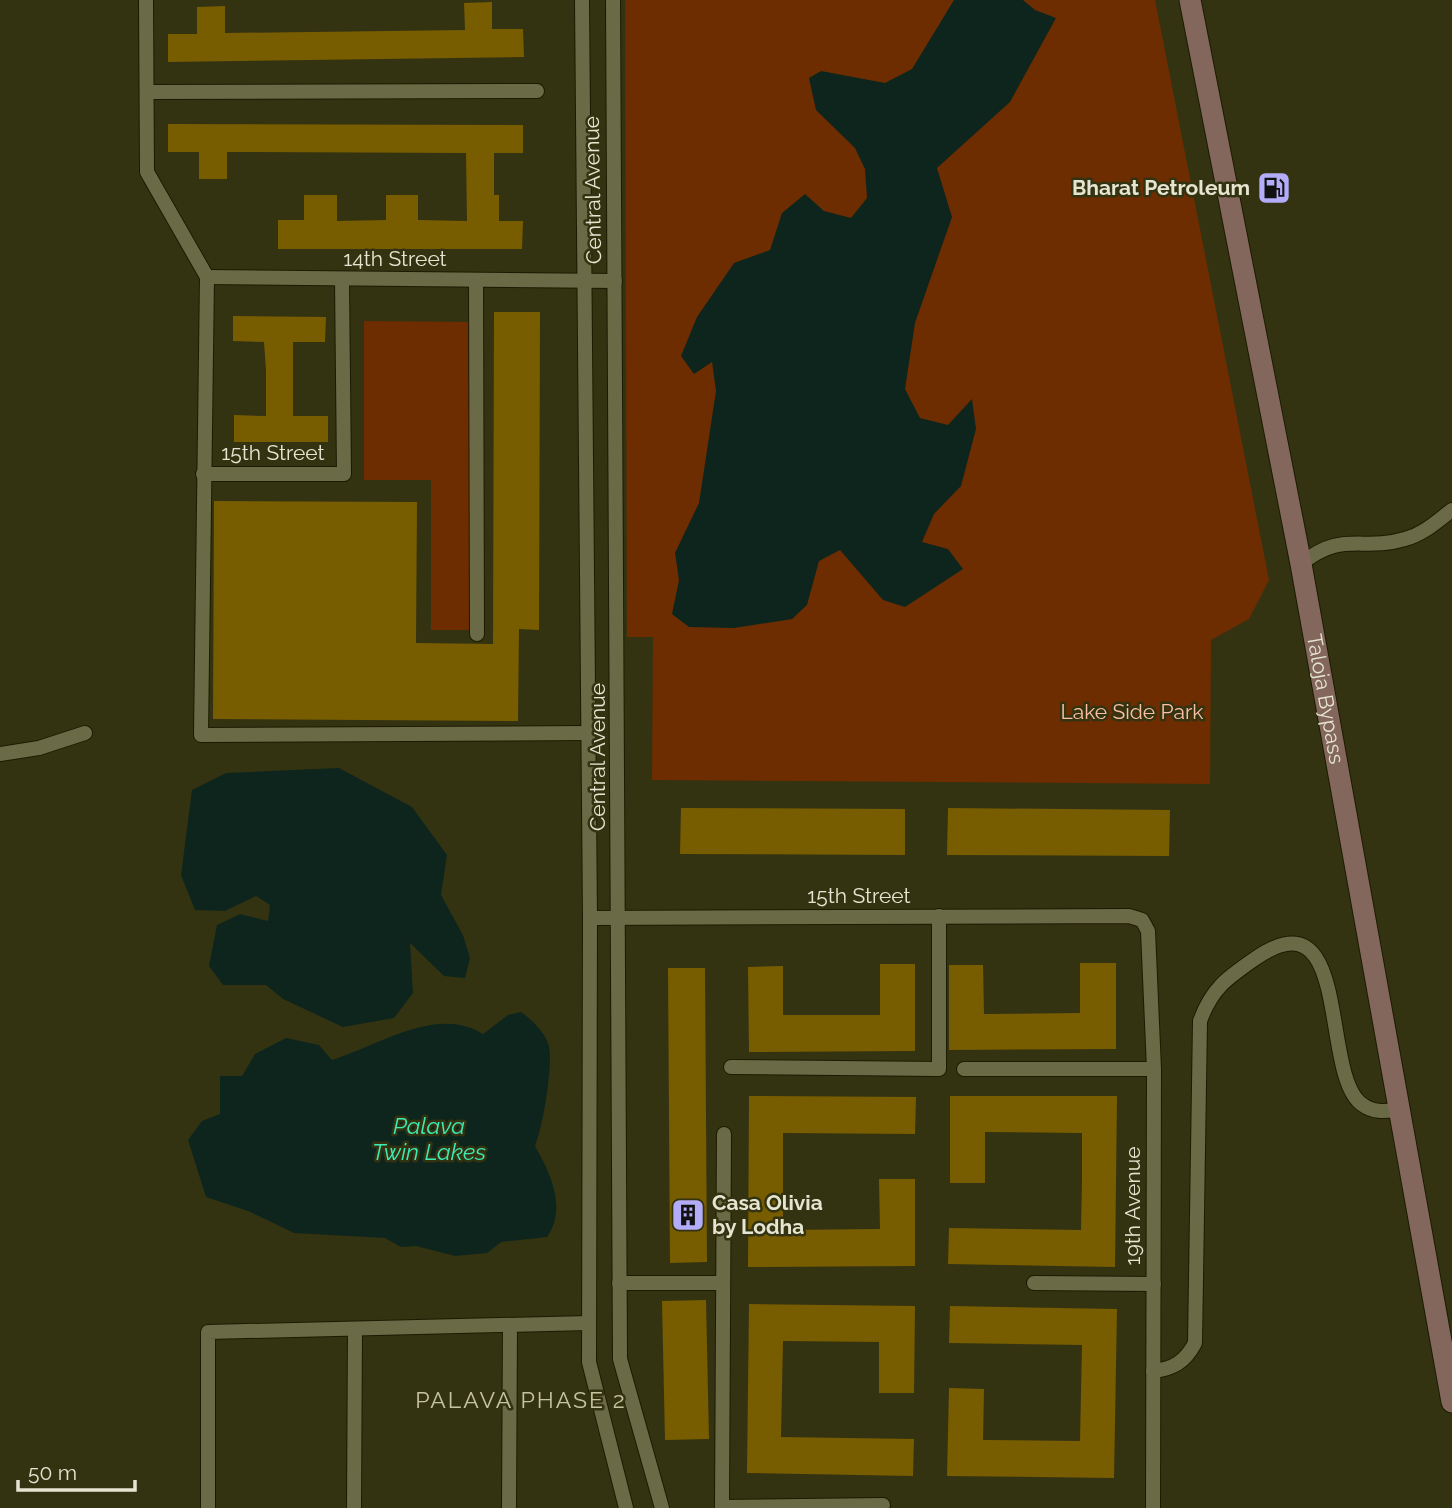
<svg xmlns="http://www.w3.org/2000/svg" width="1452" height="1508" viewBox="0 0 1452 1508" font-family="Raleway,sans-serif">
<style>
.green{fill:#6d2d01}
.water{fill:#0e251d}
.building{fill:#785c00}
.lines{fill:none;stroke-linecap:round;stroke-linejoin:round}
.street-casing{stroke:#1c1b00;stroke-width:16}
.secondary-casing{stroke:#1c1b00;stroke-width:23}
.street{stroke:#6a6a46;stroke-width:14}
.secondary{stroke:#83665c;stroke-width:21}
.labels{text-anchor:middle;stroke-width:5;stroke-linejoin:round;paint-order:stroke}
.poi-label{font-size:21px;font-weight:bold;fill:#e5e5d2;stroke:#343311;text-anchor:end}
.street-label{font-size:21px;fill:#e5e5d2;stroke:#343311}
.park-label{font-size:21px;fill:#fbc0a3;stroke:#343311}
.water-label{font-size:23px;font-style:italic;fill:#3cecb7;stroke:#343311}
.neighbourhood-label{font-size:23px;letter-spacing:2px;fill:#c4c59e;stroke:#343311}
</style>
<rect width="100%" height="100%" fill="#343311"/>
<g class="green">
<polygon points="625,0 1155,0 1269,580 1249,619 1211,640 1210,784 652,780 653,637 627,637"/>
<polygon points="364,321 472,322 471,630 431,630 431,480 364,480"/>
</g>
<g class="water">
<polygon points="954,0 1023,0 1035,10 1056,18 1010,102 937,168 952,217 915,323 905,389 920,418 948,425 972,399 976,429 961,486 934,514 922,542 948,549 963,569 905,607 883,600 840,550 819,561 807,605 792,619 734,628 689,627 672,614 679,580 675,553 699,503 716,391 712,362 694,374 681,356 697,317 734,263 770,250 782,213 805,194 824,211 851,218 867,198 865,169 855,148 816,110 809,78 821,71 885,83 912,69"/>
<polygon points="339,768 412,807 447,855 441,895 463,935 470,958 465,978 444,976 410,943 413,993 394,1018 343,1027 283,999 266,985 223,985 209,966 217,925 240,914 268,921 270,905 256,896 225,911 195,910 181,875 192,790 226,773"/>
<path d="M521,1012C531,1019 546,1033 549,1046C553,1066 543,1127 535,1146C551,1174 567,1209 547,1237L501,1242L487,1253L455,1256L416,1246L401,1247L385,1238L294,1233L248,1211L206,1197L188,1140L202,1121L220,1114V1076H242L255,1054L286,1038L319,1045L332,1060C379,1045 437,1005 483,1034L508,1015Z"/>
</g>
<g class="building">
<polygon points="492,2 492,29 523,29 524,57 168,62 168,34 197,34 197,7 225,6 225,33 465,30 464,3"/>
<polygon points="168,124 523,125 523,153 494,153 494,195 499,195 499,221 523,221 522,249 278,249 278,220 304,220 304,195 337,195 337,221 386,220 386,195 418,195 418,220 467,221 466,153 227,152 227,179 199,179 199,152 168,152"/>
<polygon points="494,312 540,312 539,630 519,629 518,721 213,719 214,501 417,502 416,643 493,644"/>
<polygon points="233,316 326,317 325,342 293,342 293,416 328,416 328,442 234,442 234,415 266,416 266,370 264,342 233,341"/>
<polygon points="681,808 905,809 905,855 680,854"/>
<polygon points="948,808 1170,810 1169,856 947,855"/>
<polygon points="1080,963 1116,963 1116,1049 949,1050 949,965 983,965 984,1014 1080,1013"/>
<polygon points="880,964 915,964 915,1051 749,1052 748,967 783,966 783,1015 880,1015"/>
<polygon points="668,968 705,968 707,1262 670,1263"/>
<polygon points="749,1096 916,1097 915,1134 783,1133 783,1230 880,1229 879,1179 915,1179 915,1266 748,1267"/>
<polygon points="950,1096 1117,1096 1115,1267 948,1264 949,1228 1081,1230 1082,1181 1082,1133 985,1132 985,1183 950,1183"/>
<polygon points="706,1300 709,1439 665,1440 662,1301"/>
<polygon points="749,1304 915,1306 914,1393 879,1393 879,1342 783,1341 781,1437 914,1439 913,1476 747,1473"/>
<polygon points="950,1306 1117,1309 1114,1478 947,1476 949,1388 984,1389 983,1440 1080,1441 1082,1345 949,1343"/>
</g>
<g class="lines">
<defs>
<g id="street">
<polyline points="146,0 147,172 207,277 201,735 588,733"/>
<polyline points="582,0 590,918 589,1362 626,1508"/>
<polyline points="613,0 620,1359 662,1508"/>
<polyline points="147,92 537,91"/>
<polyline points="207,277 615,281"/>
<polyline points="476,280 477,634"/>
<polyline points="203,474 344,474 342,281"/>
<path d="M1301,564C1342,530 1361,552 1405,539C1424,534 1437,521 1452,510"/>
<polyline points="0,754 39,748 85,733"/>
<polyline points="590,918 1129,916 1142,920 1148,931 1154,1069 1153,1508"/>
<polyline points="731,1067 939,1069 939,916"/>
<polyline points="964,1069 1154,1069"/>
<polyline points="724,1134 722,1507 883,1505"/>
<polyline points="619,1283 723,1283"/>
<polyline points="1034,1283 1154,1284"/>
<path d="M1153,1371C1173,1369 1185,1362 1195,1343L1200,1021C1212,988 1227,978 1256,958C1354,891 1319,1077 1363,1105C1374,1113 1386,1111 1399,1110"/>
<polyline points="208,1508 208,1332 589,1323"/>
<polyline points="354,1508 355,1329"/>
<polyline points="509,1508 510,1325"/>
</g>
<g id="secondary">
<path id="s1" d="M1190,0L1301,564L1452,1402"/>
</g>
</defs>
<use href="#street" class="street-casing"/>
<use href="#secondary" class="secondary-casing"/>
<use href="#street" class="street"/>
<use href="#secondary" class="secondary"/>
</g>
<defs>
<symbol id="fuel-square" viewBox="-11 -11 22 22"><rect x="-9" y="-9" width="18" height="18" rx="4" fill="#b3acf9" stroke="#343311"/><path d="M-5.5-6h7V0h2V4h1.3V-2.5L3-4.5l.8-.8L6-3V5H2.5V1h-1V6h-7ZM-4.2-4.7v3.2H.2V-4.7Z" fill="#111"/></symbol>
<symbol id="building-square" viewBox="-11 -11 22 22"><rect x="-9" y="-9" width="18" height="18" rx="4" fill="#b3acf9" stroke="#343311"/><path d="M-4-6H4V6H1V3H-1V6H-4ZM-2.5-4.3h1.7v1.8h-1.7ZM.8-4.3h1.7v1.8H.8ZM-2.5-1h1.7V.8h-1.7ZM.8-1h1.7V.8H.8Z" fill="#111"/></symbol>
</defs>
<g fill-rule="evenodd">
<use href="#fuel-square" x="1255" y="169" width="38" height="38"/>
<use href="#building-square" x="669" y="1196" width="38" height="38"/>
</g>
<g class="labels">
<g class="poi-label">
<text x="1250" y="195">Bharat Petroleum</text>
<text x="712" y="1210" text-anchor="start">Casa Olivia<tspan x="712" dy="24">by Lodha</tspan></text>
</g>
<g class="street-label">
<text transform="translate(593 190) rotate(-91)" y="7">Central Avenue</text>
<text x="395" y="266">14th Street</text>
<text x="273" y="460">15th Street</text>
<text dy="7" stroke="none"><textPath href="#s1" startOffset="712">Taloja Bypass</textPath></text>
<text transform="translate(598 757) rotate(-90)" y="7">Central Avenue</text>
<text x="859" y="903">15th Street</text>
<text transform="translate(1133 1206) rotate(-90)" y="7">19th Avenue</text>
</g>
<g class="park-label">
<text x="1132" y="719">Lake Side Park</text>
</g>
<g class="water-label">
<text x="429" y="1134">Palava<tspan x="429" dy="26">Twin Lakes</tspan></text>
</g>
<g class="neighbourhood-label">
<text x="521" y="1408">PALAVA PHASE 2</text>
</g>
</g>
<path d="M18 1480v10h117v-10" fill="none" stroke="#e5e5d2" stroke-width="3.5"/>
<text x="28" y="1480" font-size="21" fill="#e5e5d2" stroke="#343311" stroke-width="5" paint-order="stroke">50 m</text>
</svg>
